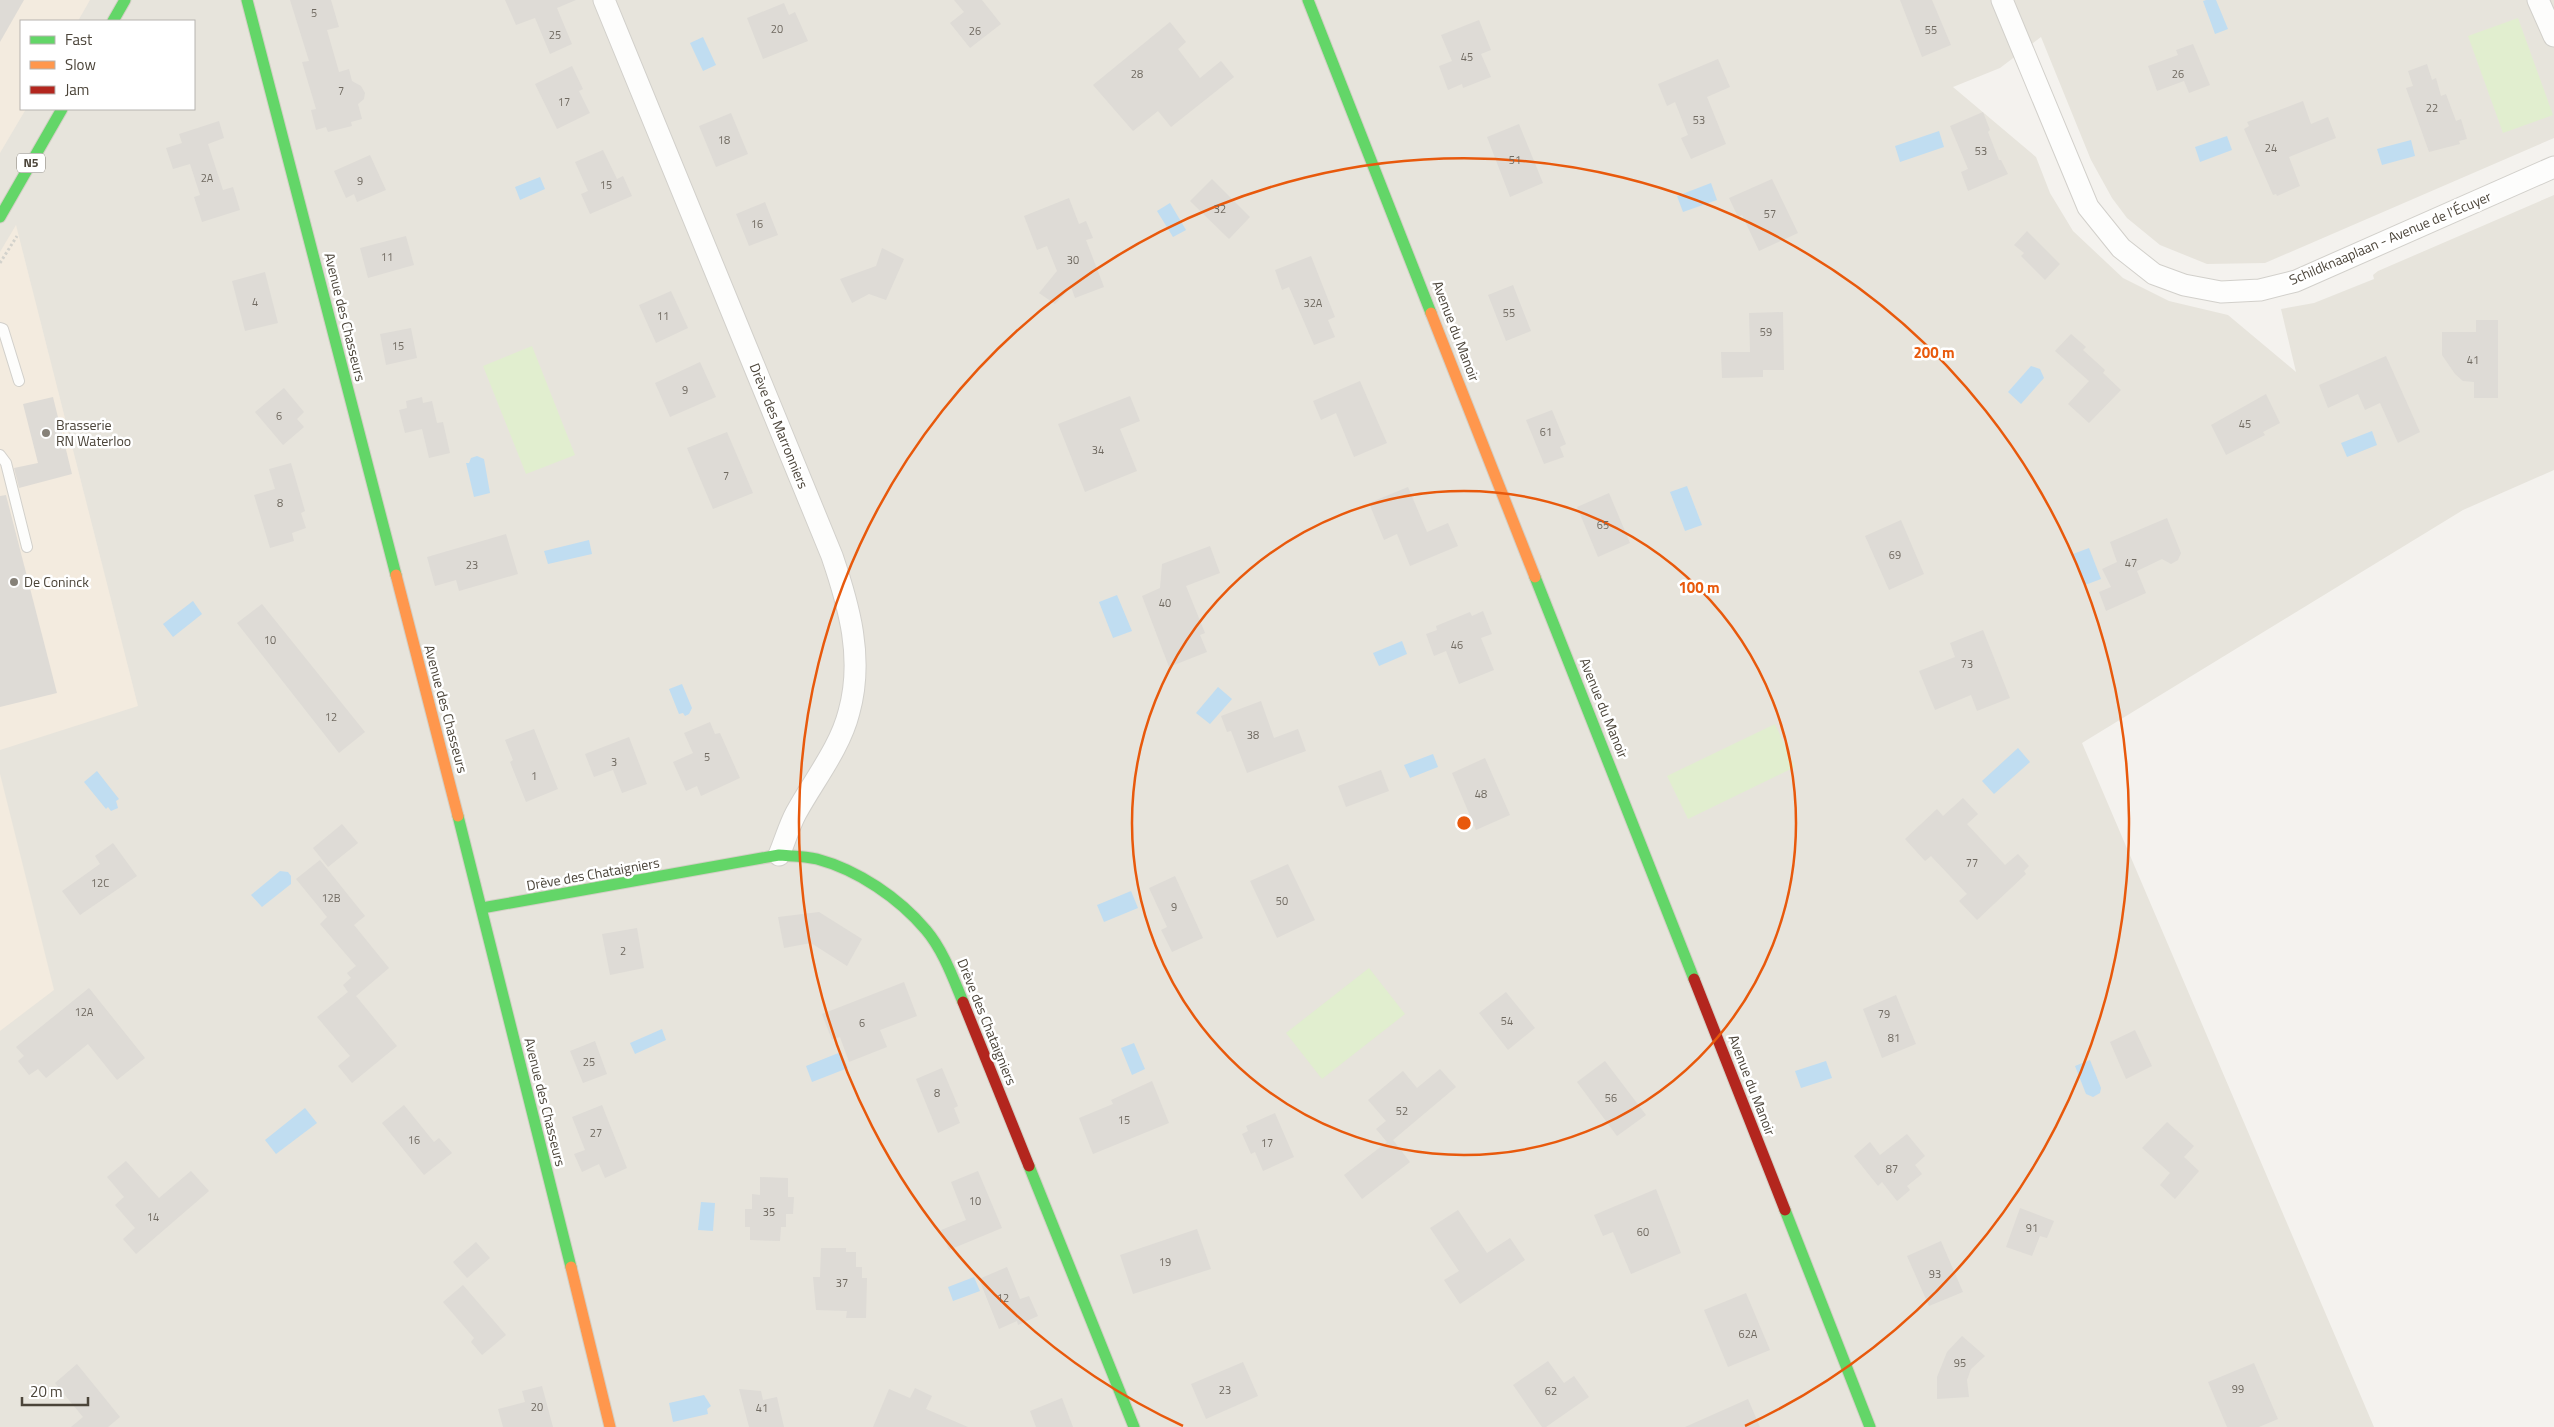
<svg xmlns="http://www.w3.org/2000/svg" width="2554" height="1427" viewBox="0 0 2554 1427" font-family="'Titillium Web',sans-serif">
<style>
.residential{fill:#e7e4dc;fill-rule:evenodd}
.commercial{fill:#f3ebdf}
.grass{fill:#e1eecf}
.water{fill:#c0ddf1}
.building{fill:#dedbd6}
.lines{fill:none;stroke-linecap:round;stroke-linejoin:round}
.lane-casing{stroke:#d2d0cb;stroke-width:12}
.street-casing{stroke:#d2d0cb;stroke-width:23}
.fast-casing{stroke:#d3cfc5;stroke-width:13}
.slow-casing{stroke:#d3cfc5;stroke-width:13}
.jam-casing{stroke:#d3cfc5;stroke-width:13}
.path{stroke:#d3d2cc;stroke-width:3;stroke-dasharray:2.5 2.5;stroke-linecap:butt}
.lane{stroke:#fdfdfc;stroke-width:10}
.street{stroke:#fdfdfc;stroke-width:21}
.fast{stroke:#63d668;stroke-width:11}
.slow{stroke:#ff974d;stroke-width:11}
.jam{stroke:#b3261e;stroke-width:11}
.ring{fill:none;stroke:#e8590c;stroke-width:2.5}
.poi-dot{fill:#868178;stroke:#fff;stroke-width:2}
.labels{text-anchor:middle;stroke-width:5;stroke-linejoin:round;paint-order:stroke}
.number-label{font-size:11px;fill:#706a61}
.shield{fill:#fff;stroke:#817c74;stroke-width:1}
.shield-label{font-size:12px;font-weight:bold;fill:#4b4439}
.street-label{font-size:14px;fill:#4b4439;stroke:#fff}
.poi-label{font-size:14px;fill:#4b4439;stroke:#fff;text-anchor:start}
.centre{fill:#e8590c;stroke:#fff;stroke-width:2.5}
.ring-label{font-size:15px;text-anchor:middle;font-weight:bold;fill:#e8590c;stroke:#fff;stroke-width:5;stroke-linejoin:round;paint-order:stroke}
</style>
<rect width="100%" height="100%" fill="#f4f2ee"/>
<path class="residential" d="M0,0H2554V138L2265,263L2207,264L2160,245L2127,218L2112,198L2091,160L2041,37L2000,68L1953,87L2036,157L2050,193L2073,231L2123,278L2169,301L2228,315L2296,372L2281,309L2314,303L2374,279L2373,275L2378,271L2554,195V470L2463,510L2082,743L2374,1427H0ZM21,21H194V109H21Z"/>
<g class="commercial">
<polygon points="0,0 90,0 78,21 21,21 21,109 26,109 0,153"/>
<polygon points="16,225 138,706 0,750 0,252"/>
<polygon points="0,774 54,990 0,1031"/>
</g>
<g class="grass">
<polygon points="2518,18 2553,115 2503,133 2468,36"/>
<polygon points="532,346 575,455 526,474 483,366"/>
<polygon points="1775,724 1795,767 1688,819 1667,776"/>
<polygon points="1369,968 1405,1014 1322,1079 1286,1033"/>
</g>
<g class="water">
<polygon points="2206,0 2216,0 2228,29 2215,34 2203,1"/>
<polygon points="703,37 716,65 703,71 690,43"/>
<polygon points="1939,131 1944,147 1900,162 1895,146"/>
<polygon points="2227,136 2232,150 2200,162 2195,147"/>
<polygon points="2411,140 2415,156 2382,165 2377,149"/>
<polygon points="540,177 545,189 520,200 515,187"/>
<polygon points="1711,183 1717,200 1683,212 1677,196"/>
<polygon points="1170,203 1186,230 1173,237 1157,211"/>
<polygon points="2031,366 2040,369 2044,378 2021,404 2008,392"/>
<polygon points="2372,431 2377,445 2347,457 2341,443"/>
<polygon points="477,456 484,459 490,493 474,497 466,463 469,463 471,458"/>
<polygon points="1687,486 1702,525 1685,531 1670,492"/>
<polygon points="589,540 592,554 548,564 544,551"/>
<polygon points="2089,548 2101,579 2085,585 2073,554"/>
<polygon points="1117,595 1132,631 1113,638 1099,602"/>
<polygon points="193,601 202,614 173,637 163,624"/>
<polygon points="1402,641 1407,654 1379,666 1373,653"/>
<polygon points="682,684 692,708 689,714 685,716 683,713 679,714 669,689"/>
<polygon points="1218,687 1232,699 1210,724 1196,713"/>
<polygon points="2018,748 2030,762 1994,794 1982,781"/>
<polygon points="1433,754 1438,767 1410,778 1404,765"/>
<polygon points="97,771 119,799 116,801 118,808 111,811 108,807 106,809 84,782"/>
<polygon points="280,871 288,872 291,876 291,884 262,907 251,895"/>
<polygon points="1131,891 1138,908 1104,922 1097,905"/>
<polygon points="662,1029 666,1040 635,1054 630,1043"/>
<polygon points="1134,1043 1145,1069 1132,1075 1121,1048"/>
<polygon points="841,1052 848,1068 812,1082 806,1066"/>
<polygon points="2090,1060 2101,1088 2100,1093 2093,1097 2086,1094 2075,1066"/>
<polygon points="1826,1061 1832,1078 1801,1088 1795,1071"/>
<polygon points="305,1108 317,1123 276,1154 265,1140"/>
<polygon points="701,1202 715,1203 713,1231 698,1230"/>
<polygon points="974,1277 980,1291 953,1301 948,1287"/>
<polygon points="704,1395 711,1406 707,1409 708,1414 673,1422 669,1403"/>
</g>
<g class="building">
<polygon points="0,0 24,0 0,42"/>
<polygon points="290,0 331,0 339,27 327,30 339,72 349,69 352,81 361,86 365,93 364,99 358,104 362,119 351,122 352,126 328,132 326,127 316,130 311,110 316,109 302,62 309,61"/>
<polygon points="505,0 576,0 557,8 572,44 550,54 535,18 516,25"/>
<polygon points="954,0 982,0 1001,24 970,48 950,23 964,12"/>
<polygon points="1900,0 1932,0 1951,45 1922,57"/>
<polygon points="784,3 789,15 795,12 808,41 763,59 747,18"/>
<polygon points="1479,20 1491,50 1481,54 1491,77 1463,88 1462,84 1448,90 1439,66 1452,61 1441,35"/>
<polygon points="1170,22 1186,42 1178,49 1200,78 1221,61 1234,77 1171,127 1158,111 1133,131 1093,85"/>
<polygon points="2193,44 2210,85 2189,93 2184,81 2157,91 2148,66 2178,55 2176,50"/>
<polygon points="1718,59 1730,87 1707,97 1726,144 1691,159 1681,138 1688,135 1675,102 1667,106 1658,84"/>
<polygon points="2427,64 2432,80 2436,78 2441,96 2446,94 2456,121 2461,119 2467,139 2459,141 2460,144 2429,152 2406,88 2413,86 2408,71"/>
<polygon points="572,66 583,89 579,91 590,113 557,129 535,84"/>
<polygon points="2303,101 2311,124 2328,117 2336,138 2289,157 2300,186 2277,196 2276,194 2273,195 2244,129 2249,126 2247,122"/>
<polygon points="1983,112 1990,130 1988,132 1999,160 2001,160 2008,174 1968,191 1961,172 1968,169 1950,126"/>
<polygon points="731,113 748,154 716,167 699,126"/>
<polygon points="219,121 224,138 208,144 223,190 233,187 240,210 202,222 194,197 200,195 190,164 173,169 166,148 182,143 179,134"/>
<polygon points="1519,124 1543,183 1510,197 1487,137"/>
<polygon points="603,150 617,179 623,176 632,196 590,214 581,194 588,191 575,162"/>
<polygon points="370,155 386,190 357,202 354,194 346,198 334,171"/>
<polygon points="1212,179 1250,217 1229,239 1190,201"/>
<polygon points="1772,179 1798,233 1759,251 1742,215 1738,217 1729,198"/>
<polygon points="1069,198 1079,224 1086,221 1093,238 1086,240 1104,287 1075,298 1071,287 1055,304 1039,293 1057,271 1047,246 1037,250 1024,216"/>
<polygon points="765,202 778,235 749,246 736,214"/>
<polygon points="2027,231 2060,264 2045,280 2021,256 2024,253 2014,245"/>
<polygon points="406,236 414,265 368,278 360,248"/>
<polygon points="882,248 904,259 886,300 869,294 852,303 840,279 876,266"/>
<polygon points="1311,256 1335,317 1328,320 1335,337 1314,345 1289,287 1282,290 1275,270"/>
<polygon points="265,272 278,323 245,331 232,281"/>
<polygon points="1513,285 1531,331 1506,341 1488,295"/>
<polygon points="671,291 688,328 656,343 639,305"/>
<polygon points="1783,312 1784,370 1763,370 1763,377 1722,378 1721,352 1750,352 1749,313"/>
<polygon points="2476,320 2498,320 2498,398 2474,398 2474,382 2463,381 2455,374 2442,355 2442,332 2476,332"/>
<polygon points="411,328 417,358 386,365 380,334"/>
<polygon points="2071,334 2086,347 2083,350 2105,370 2103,373 2121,390 2089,423 2068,404 2089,381 2055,351"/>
<polygon points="2386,356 2420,432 2398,443 2380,403 2365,410 2358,394 2328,408 2319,385"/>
<polygon points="700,362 716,397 670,417 655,383"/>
<polygon points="1360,381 1387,443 1354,457 1336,413 1321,420 1313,401"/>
<polygon points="284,388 304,412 297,419 304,427 283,445 255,412"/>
<polygon points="2266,394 2280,423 2263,432 2265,435 2226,455 2211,425"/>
<polygon points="1130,396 1140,421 1120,429 1137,471 1085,492 1058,424"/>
<polygon points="53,397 72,474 19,488 14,468 38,463 23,404"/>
<polygon points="422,397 423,403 432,401 437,423 443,422 450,453 429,458 422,429 405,433 399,410 407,408 406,401"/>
<polygon points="1552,410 1566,444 1560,447 1564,457 1544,464 1526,420"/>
<polygon points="727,432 753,493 713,509 687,448"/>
<polygon points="291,463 305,511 301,513 306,528 292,533 294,541 270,548 254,495 275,489 269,469"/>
<polygon points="1408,487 1427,532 1448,523 1458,546 1410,566 1397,534 1384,540 1369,503"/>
<polygon points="1609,493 1630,543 1598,557 1577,507"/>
<polygon points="6,495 57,693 0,707 0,496"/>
<polygon points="2167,518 2181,553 2178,560 2171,564 2162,559 2137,571 2146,593 2106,611 2099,592 2111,587 2102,569 2117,562 2110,542"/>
<polygon points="1901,520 1924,574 1889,590 1865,536"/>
<polygon points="506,534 518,574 459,591 456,580 435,586 427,557"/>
<polygon points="1210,546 1220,573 1186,586 1205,633 1200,635 1207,652 1169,667 1142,596 1160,588 1162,564"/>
<polygon points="262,604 365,732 339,753 237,623"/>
<polygon points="1483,611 1492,634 1481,638 1494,670 1459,684 1446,651 1434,656 1426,634 1437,630 1436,626 1470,612 1472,616"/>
<polygon points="1983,630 2010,698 1977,711 1971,695 1935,710 1919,671 1955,657 1950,643"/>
<polygon points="1261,701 1274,738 1298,729 1306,751 1247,773 1231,731 1227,732 1221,716"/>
<polygon points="710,722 715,734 720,733 740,778 701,796 697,786 686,791 673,762 693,753 684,733"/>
<polygon points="534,729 558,789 526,802 510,762 513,760 505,740"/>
<polygon points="629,737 647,784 622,793 613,770 594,777 585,754"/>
<polygon points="1485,758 1510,815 1476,830 1452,773"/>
<polygon points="1381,770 1389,791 1346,807 1338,786"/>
<polygon points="1963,798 1978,814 1967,824 2005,865 2018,854 2029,866 2024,871 2026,874 1977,920 1959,901 1967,894 1931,856 1925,861 1905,839 1937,809 1943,816"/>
<polygon points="342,824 358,843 328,867 313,848"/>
<polygon points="113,843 137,876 80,915 62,891 100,864 95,856"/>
<polygon points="320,860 365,916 354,925 389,968 356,996 397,1046 352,1083 338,1066 350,1056 317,1017 348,992 343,985 351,978 347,973 356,966 320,924 327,917 296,879"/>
<polygon points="1288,864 1315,920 1277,938 1250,881"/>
<polygon points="1175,876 1203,938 1172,952 1161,930 1167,927 1149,888"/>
<polygon points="819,912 862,939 847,966 811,943 784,948 778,917"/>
<polygon points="637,928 644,968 610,975 602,934"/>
<polygon points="904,982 917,1016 880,1030 887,1047 849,1062 840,1037 832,1040 822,1014"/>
<polygon points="89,988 145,1058 117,1080 88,1044 46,1078 38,1069 29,1075 18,1061 24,1056 16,1047"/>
<polygon points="1506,992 1535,1028 1508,1050 1479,1013"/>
<polygon points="1896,995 1916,1044 1882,1058 1863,1009"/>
<polygon points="2135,1030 2152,1066 2126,1079 2110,1042"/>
<polygon points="595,1041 607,1074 583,1083 570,1051"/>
<polygon points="1605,1061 1646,1115 1617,1136 1577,1082"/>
<polygon points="942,1068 958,1106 954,1108 960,1123 938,1133 916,1079"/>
<polygon points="1440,1069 1456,1087 1393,1140 1410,1162 1362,1199 1344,1175 1387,1142 1376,1129 1386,1121 1368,1100 1403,1071 1417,1088"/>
<polygon points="1152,1081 1169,1123 1093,1154 1079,1118 1113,1104 1111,1100"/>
<polygon points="404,1105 434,1142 439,1138 452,1153 424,1175 382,1123"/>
<polygon points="602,1105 627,1168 605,1178 599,1164 582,1172 574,1154 585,1150 572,1117"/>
<polygon points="1275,1113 1294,1157 1263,1171 1255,1152 1251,1154 1242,1134 1248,1131 1246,1126"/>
<polygon points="2167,1122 2194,1146 2184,1157 2199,1171 2175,1199 2160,1185 2170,1173 2142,1148"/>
<polygon points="1907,1134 1925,1156 1915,1165 1922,1174 1907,1186 1910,1190 1897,1201 1882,1182 1878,1186 1854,1156 1870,1142 1880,1155"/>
<polygon points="126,1161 159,1198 191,1171 209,1191 136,1254 123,1239 135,1228 115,1205 124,1197 107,1177"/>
<polygon points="978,1171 1002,1228 949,1250 941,1230 966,1220 951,1182"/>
<polygon points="760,1177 788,1178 788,1197 794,1197 793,1214 786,1214 786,1227 781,1227 780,1241 750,1240 750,1227 745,1227 745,1209 752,1209 752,1194 760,1195"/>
<polygon points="1656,1189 1681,1253 1631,1274 1613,1232 1603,1236 1594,1215"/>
<polygon points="2020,1208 2054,1221 2047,1238 2040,1236 2032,1256 2006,1247"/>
<polygon points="1458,1210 1487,1253 1510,1238 1525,1260 1460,1304 1444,1280 1459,1271 1430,1228"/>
<polygon points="1197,1229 1211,1269 1133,1294 1120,1255"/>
<polygon points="1941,1241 1963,1292 1929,1306 1907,1256"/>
<polygon points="476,1242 490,1258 467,1278 453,1262"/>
<polygon points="821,1248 846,1248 846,1252 856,1252 856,1267 862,1267 862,1278 867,1278 866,1318 846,1318 847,1311 816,1310 813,1277 820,1277"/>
<polygon points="1007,1267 1020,1299 1029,1296 1038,1316 1018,1325 1017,1321 999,1329 979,1279"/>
<polygon points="463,1285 506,1335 482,1355 471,1342 474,1338 443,1302"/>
<polygon points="1746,1293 1770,1350 1728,1367 1704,1310"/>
<polygon points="1962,1336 1985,1356 1971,1369 1967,1380 1969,1397 1937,1399 1937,1377 1947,1352"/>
<polygon points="1548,1361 1564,1383 1574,1376 1589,1397 1546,1427 1542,1427 1513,1385"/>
<polygon points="1243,1362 1258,1396 1206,1419 1191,1384"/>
<polygon points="2254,1363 2278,1419 2259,1427 2227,1427 2208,1382"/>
<polygon points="77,1364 120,1417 108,1427 71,1427 83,1417 55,1383"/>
<polygon points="542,1386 553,1427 503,1427 498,1409 525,1402 522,1391"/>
<polygon points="915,1388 932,1396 926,1409 968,1427 873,1427 889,1389 910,1398"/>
<polygon points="739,1389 761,1391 763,1400 777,1397 784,1427 749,1427"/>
<polygon points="1062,1398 1073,1427 1036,1427 1030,1411"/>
<polygon points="1748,1399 1760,1427 1685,1427"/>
</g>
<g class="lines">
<defs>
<g id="lane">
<polyline points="0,328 3,329 19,381"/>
<polyline points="0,455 6,463 27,547"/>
</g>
<g id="street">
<path d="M604,0L832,556C849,606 864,658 849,712C840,748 814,780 796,813C789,826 785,841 779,855"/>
<polyline points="2002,0 2088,207 2121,248 2154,274 2184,285 2221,292 2260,290 2296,281 2554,167"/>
<polyline points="2538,0 2554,36"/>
</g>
<g id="fast">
<polyline points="247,0 396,575"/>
<polyline points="1308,0 1431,313"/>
<polyline points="113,21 125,0"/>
<polyline points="0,217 62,109"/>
<polyline points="1535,577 1694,979"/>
<polyline points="458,816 571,1267"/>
<path d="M482,908L779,855C791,856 805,856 817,859C858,870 899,898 926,930C943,950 953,978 963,1002"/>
<polyline points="1029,1166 1134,1427"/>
<polyline points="1785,1210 1870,1427"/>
</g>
<g id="slow">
<polyline points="1431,313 1535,577"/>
<polyline points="396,575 458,816"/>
<polyline points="571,1267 610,1427"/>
</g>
<g id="jam">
<polyline points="1694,979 1785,1210"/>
<polyline points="963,1002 1029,1166"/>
</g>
</defs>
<use href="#lane" class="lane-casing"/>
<use href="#street" class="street-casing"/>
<use href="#fast" class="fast-casing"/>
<use href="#slow" class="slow-casing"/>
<use href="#jam" class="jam-casing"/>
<polyline class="path" points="0,263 17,236"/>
<use href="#lane" class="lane"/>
<use href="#street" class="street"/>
<use href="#fast" class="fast"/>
<use href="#slow" class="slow"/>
<use href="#jam" class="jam"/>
</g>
<g class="ring">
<circle cx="1464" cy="823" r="332"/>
<path d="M1183 1426A665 665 0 1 1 1745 1426"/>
</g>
<g class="poi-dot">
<circle cx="46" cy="433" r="5"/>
<circle cx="14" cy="582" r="5"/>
</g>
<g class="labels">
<g class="number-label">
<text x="314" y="17">5</text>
<text x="777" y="33">20</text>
<text x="1931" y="34">55</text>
<text x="975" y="35">26</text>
<text x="555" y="39">25</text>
<text x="1467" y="61">45</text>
<text x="1137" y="78">28</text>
<text x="2178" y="78">26</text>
<text x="341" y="95">7</text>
<text x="564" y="106">17</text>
<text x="2432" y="112">22</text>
<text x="1699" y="124">53</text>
<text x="724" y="144">18</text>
<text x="2271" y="152">24</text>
<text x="1981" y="155">53</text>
<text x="1515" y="164">51</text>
<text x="207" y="182">2A</text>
<text x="360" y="185">9</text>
<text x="606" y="189">15</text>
<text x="1220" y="213">32</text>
<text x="1770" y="218">57</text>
<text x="757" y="228">16</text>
<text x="387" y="261">11</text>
<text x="1073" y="264">30</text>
<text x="255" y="306">4</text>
<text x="1313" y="307">32A</text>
<text x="1509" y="317">55</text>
<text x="663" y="320">11</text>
<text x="1766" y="336">59</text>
<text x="398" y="350">15</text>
<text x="2473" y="364">41</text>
<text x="685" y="394">9</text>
<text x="279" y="420">6</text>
<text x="2245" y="428">45</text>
<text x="1546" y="436">61</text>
<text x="1098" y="454">34</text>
<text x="726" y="480">7</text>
<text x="280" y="507">8</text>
<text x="1603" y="529">65</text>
<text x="1895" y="559">69</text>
<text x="2131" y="567">47</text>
<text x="472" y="569">23</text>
<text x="1165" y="607">40</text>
<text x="270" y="644">10</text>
<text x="1457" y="649">46</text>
<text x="1967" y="668">73</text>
<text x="331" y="721">12</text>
<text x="1253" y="739">38</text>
<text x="707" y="761">5</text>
<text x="614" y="766">3</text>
<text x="534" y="780">1</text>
<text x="1481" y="798">48</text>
<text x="1972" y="867">77</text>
<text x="100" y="887">12C</text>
<text x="331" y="902">12B</text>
<text x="1282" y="905">50</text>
<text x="1174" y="911">9</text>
<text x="623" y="955">2</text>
<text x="84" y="1016">12A</text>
<text x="1884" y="1018">79</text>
<text x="1507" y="1025">54</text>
<text x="862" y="1027">6</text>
<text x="1894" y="1042">81</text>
<text x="589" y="1066">25</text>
<text x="937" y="1097">8</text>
<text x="1611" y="1102">56</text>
<text x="1402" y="1115">52</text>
<text x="1124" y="1124">15</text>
<text x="596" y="1137">27</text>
<text x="414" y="1144">16</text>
<text x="1267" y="1147">17</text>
<text x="1892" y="1173">87</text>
<text x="975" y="1205">10</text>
<text x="769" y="1216">35</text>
<text x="153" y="1221">14</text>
<text x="2032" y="1232">91</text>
<text x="1643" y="1236">60</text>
<text x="1165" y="1266">19</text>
<text x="1935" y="1278">93</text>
<text x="842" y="1287">37</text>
<text x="1003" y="1302">12</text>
<text x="1748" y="1338">62A</text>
<text x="1960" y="1367">95</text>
<text x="2238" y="1393">99</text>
<text x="1225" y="1394">23</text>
<text x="1551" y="1395">62</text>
<text x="537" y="1411">20</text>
<text x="762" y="1412">41</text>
</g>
<rect class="shield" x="17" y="153.5" width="28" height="19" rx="4"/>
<g class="shield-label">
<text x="31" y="167">N5</text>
</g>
<g class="street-label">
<text transform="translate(2390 238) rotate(-23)" y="5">Schildknaaplaan - Avenue de l'Écuyer</text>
<text transform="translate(345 317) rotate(76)" y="5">Avenue des Chasseurs</text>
<text transform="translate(1456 331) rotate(69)" y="5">Avenue du Manoir</text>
<text transform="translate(779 426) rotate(68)" y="5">Drève des Marronniers</text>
<text transform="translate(1604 708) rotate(68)" y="5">Avenue du Manoir</text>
<text transform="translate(446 709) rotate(75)" y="5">Avenue des Chasseurs</text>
<text transform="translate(593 874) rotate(-10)" y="5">Drève des Chataigniers</text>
<text transform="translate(987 1022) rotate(68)" y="5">Drève des Chataigniers</text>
<text transform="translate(1752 1085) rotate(69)" y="5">Avenue du Manoir</text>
<text transform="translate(545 1102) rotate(76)" y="5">Avenue des Chasseurs</text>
</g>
<g class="poi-label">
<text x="56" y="430">Brasserie<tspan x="56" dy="16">RN Waterloo</tspan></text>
<text x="24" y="587">De Coninck</text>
</g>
</g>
<circle cx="1464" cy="823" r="8" class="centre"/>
<g class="ring-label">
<text x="1934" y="358">200 m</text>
<text x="1699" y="593">100 m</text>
</g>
<rect x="20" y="20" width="175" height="90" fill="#ffffff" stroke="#b7b4b0"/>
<rect x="30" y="36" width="25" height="8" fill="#63d668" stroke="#b7b4b0"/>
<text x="65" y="45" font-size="15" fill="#4b4439">Fast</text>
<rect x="30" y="61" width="25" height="8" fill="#ff974d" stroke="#b7b4b0"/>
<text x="65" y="70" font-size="15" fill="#4b4439">Slow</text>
<rect x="30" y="86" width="25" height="8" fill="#b3261e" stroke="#b7b4b0"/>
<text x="65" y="95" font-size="15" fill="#4b4439">Jam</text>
<path d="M22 1397v8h66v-8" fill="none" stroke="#4b4439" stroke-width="2.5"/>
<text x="30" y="1397" font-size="15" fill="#4b4439" stroke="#ffffff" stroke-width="4" paint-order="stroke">20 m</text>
</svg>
